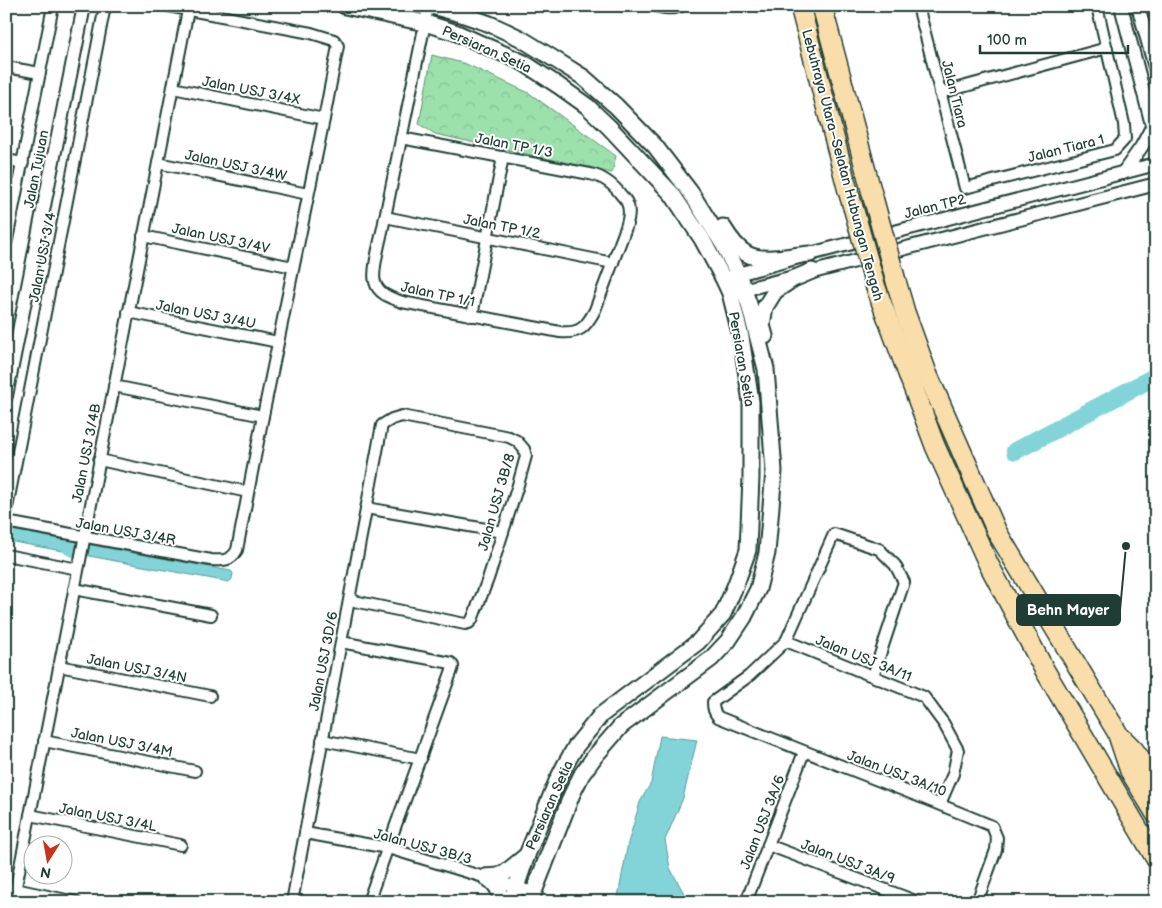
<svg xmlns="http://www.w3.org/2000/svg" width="1162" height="908" viewBox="0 0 1162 908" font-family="'Balsamiq Sans',sans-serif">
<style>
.forest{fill:url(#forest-crowns);stroke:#5e8e70}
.water{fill:#82d4d8;stroke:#5a9896}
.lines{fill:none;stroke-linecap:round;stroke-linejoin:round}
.river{stroke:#82d4d8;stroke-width:18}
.minor-casing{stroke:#1f3d34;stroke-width:14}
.tertiary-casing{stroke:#1f3d34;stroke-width:16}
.secondary-casing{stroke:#1f3d34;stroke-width:19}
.motorway-casing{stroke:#1f3d34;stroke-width:22}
.minor{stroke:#fff;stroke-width:10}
.tertiary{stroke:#fff;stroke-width:12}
.secondary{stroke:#fff;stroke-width:15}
.motorway{stroke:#f9deab;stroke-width:19}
.motorway-bridge-casing{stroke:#1f3d34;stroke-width:22;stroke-linecap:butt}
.motorway-bridge{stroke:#f9deab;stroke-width:19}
.labels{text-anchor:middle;stroke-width:4;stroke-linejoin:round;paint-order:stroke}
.street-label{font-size:14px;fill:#1f3d34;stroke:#fff}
.leader{fill:none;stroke:#1f3d34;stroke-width:2}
.callout-dot{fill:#1f3d34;stroke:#fff;stroke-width:2}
.callout{fill:#1f3d34;stroke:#1f3d34;stroke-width:2}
.callout-label{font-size:15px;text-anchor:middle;font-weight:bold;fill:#fff}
</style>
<defs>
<pattern id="forest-crowns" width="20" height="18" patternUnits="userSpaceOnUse" patternTransform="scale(1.25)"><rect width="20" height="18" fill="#9ce0ac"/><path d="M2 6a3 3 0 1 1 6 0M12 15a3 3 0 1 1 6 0" fill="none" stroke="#86c195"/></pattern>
</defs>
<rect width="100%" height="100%" fill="#fff"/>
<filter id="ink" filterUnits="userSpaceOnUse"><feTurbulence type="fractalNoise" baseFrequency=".02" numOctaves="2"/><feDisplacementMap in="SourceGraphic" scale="10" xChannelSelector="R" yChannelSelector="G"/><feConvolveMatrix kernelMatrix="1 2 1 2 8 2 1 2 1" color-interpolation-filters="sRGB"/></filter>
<g filter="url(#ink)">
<polygon class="forest" points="432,55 466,64 529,93 616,156 612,173 435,134 419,124"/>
<g class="water">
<polygon points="11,530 70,541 72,543 70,551 68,552 8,541 7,539 9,531"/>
<polygon points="91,545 231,571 233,573 232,579 229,582 89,556 88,554 89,546"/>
<polygon points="660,736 697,740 683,798 665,840 670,868 686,897 683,902 617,902 628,843 640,802 651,783"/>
</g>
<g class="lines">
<g class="river">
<polyline points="1015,451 1156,376"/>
<polyline points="71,547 74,548"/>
</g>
<defs>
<g id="minor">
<path d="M654,6C663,8 672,10 681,6"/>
<polyline points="918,6 965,188 1115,150 1125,139 1124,124 1097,6"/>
<polyline points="6,67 40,73"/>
<polyline points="173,88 324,119"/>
<polyline points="940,93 1107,48"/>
<path d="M401,138L590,174C604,177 613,184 622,196C624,198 626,200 627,203C631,211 628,222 625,230L595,310C586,327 580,334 560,332L402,302C391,298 378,294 375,282C371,271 382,235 384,222C398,156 411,89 425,23L428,6"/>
<polyline points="6,160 23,163"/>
<polyline points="158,163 308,194"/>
<polyline points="385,217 613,263"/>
<polyline points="143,236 293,267"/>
<polyline points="6,245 53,6"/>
<polyline points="128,312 278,342"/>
<polyline points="472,316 503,157"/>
<polyline points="114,386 263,416"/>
<polyline points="99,460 248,492"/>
<polyline points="366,508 503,532"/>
<polyline points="6,513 105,6"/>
<path d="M6,522L211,560C223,561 231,561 237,550L263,416L324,119L338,46L334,40L311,33L168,6"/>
<polyline points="6,555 78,569"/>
<polyline points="74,589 211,615"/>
<polyline points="786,641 924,697 944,724 958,750 953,774 940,804"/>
<polyline points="341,642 451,663 453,666 452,670 368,902"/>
<polyline points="59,666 210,696"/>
<path d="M873,676L904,582L895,565L879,549L834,534L786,641L749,676L713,702C713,709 714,712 718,717C809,754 901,788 992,826L997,838L996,850L977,902"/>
<polyline points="322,740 421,759"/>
<polyline points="44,741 195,771"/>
<polyline points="30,815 181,845"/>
<polyline points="305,833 388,848 533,892"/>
<polyline points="768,845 918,902"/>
<polyline points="15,889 76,902"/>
<polyline points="13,902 188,10"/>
<polyline points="292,902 382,425 392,419 402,416 509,437 517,441 524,449 526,456 518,485 488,579 472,620 469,623 465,624 349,600"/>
<polyline points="746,902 804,752"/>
</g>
<g id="tertiary">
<polyline points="1121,6 1156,140"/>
<polyline points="1138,6 1156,71"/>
<polyline points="1123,173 1142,146 1152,127"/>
<polyline points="731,277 738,274 810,254 1156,164"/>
<polyline points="735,292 1156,184"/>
<polyline points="6,396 84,6"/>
</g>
<g id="secondary">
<polyline points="345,6 425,23 457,33 524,63 559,86 587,106 609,127 672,194 702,239 724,280 730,293 741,337 751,402 751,477 748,550 736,584 723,614 698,642 601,715 576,746 565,765 557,781 527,855 511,902"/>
<polyline points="432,6 461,14 490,24 520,38 551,57 583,77 616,106 655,146 691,193 723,244 738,274 749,304 766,369 774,471 767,553 758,589 744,617 728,641 711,659 621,726 595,756 582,774 572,794 530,902"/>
<path d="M723,227C729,237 736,248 747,254C763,263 791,255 810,254"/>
<polyline points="765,336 762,325 765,307 775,291 793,279 812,271"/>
<polyline points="486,877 498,876 505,873 527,855"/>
<path d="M486,877C497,884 499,889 502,902"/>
</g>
<g id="motorway">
<polyline points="800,6 848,191 853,207"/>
<polyline points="822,6 874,201"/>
<polyline points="896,281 905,312 927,373 997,532 1117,732 1130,771 1156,814"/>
<polyline points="876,288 935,446 988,563 1044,669 1156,859"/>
<polyline points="1123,739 1134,750 1156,781"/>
</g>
</defs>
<use href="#minor" class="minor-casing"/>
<use href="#tertiary" class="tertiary-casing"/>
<use href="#secondary" class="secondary-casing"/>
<use href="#motorway" class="motorway-casing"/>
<use href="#minor" class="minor"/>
<use href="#tertiary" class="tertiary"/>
<use href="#secondary" class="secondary"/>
<use href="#motorway" class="motorway"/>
<defs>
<g id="motorway-bridge">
<polyline points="874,201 896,281"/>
<polyline points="853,207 876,288"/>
</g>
</defs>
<use href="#motorway-bridge" class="motorway-bridge-casing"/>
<use href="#motorway-bridge" class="motorway-bridge"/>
</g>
</g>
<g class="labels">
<g class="street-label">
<text transform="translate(487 49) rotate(24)" y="5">Persiaran Setia</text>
<text transform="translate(251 90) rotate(11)" y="5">Jalan USJ 3/4X</text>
<text transform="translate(955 94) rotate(76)" y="5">Jalan Tiara</text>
<text transform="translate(514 145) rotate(11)" y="5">Jalan TP 1/3</text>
<text transform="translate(1066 148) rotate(-14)" y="5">Jalan Tiara 1</text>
<text transform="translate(236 165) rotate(12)" y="5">Jalan USJ 3/4W</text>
<text transform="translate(843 165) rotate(75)" y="5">Lebuhraya Utara–Selatan Hubungan Tengah</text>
<text transform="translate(36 169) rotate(-79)" y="5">Jalan Tujuan</text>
<text transform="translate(935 206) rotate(-14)" y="5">Jalan TP2</text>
<text transform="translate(502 226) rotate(11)" y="5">Jalan TP 1/2</text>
<text transform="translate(221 238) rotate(12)" y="5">Jalan USJ 3/4V</text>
<text transform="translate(42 257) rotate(-79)" y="5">Jalan USJ 3/4</text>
<text transform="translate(438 294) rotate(12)" y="5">Jalan TP 1/1</text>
<text transform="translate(206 314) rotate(11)" y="5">Jalan USJ 3/4U</text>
<text transform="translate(742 359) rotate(80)" y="5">Persiaran Setia</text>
<text transform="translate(86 453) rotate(-79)" y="5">Jalan USJ 3/4B</text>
<text transform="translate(496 502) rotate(-74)" y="5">Jalan USJ 3B/8</text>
<text transform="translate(126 531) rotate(10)" y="5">Jalan USJ 3/4R</text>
<text transform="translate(864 658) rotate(22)" y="5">Jalan USJ 3A/11</text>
<text transform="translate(323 661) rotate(-79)" y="5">Jalan USJ 3D/6</text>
<text transform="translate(137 668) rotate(11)" y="5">Jalan USJ 3/4N</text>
<text transform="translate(122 742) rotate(11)" y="5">Jalan USJ 3/4M</text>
<text transform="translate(897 773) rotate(21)" y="5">Jalan USJ 3A/10</text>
<text transform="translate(549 805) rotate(-66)" y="5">Persiaran Setia</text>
<text transform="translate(108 817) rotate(11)" y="5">Jalan USJ 3/4L</text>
<text transform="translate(762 822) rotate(-69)" y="5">Jalan USJ 3A/6</text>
<text transform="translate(423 846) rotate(15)" y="5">Jalan USJ 3B/3</text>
<text transform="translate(848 861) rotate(21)" y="5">Jalan USJ 3A/9</text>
</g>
</g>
<path class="leader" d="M1126 546L1120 610"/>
<circle class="callout-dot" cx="1126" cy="546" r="5"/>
<rect class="callout" x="1017" y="595" width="103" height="30" rx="5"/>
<g class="callout-label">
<text x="1068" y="615">Behn Mayer</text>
</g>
<rect width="1162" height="908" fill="none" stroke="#fff" stroke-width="25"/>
<rect x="12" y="12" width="1137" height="883" fill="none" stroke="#1f3d34" stroke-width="2" filter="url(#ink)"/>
<g transform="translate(48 860) rotate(191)"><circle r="24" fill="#ffffff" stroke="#a5b1ae"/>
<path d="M0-4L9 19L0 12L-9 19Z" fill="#c8321e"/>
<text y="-8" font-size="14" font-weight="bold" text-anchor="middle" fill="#1f3d34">N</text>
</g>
<path d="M980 45v8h148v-8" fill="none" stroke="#1f3d34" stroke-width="2.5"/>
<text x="987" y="45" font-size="15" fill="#1f3d34" stroke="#ffffff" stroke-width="4" paint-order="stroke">100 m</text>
</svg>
